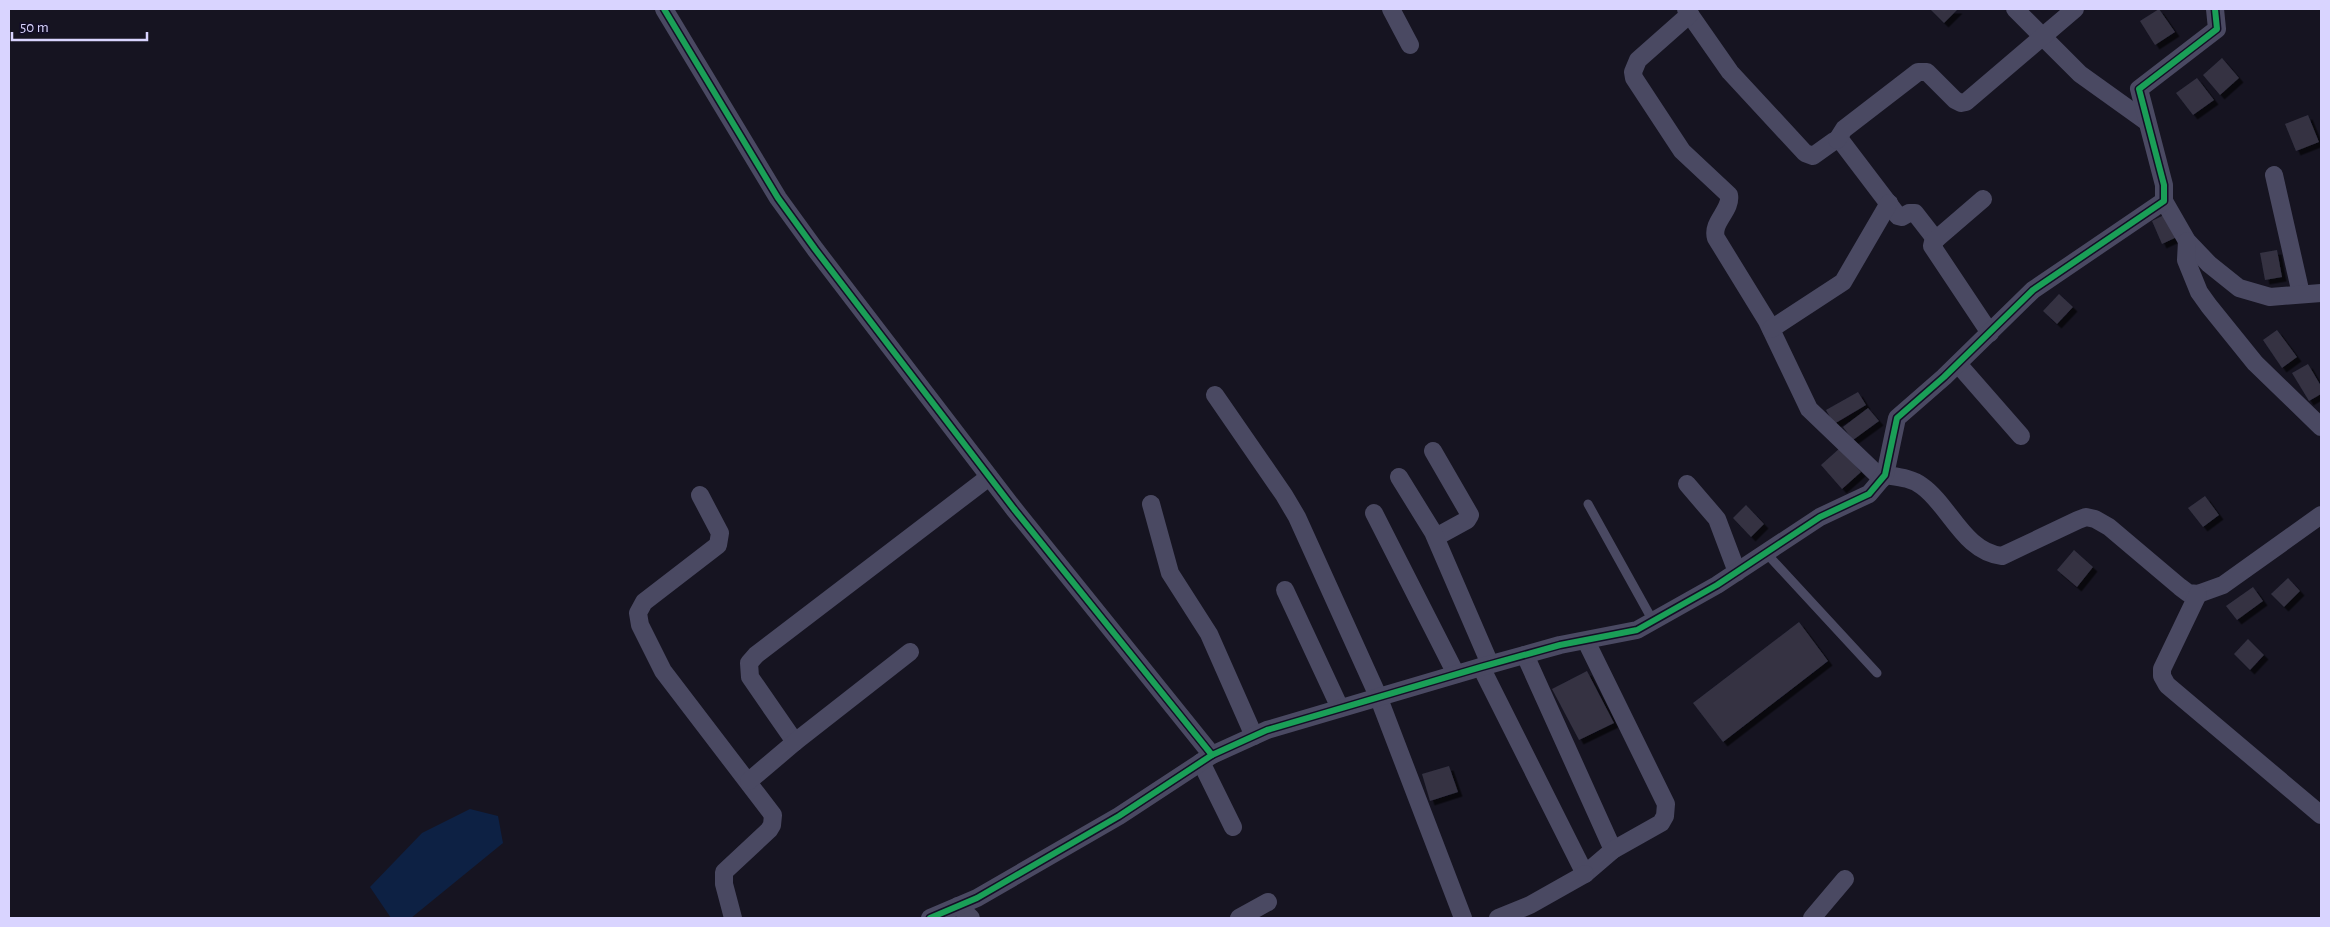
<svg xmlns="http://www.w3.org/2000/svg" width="2330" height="927" viewBox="0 0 2330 927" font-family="'Alegreya Sans',sans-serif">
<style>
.water{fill:#0d2144}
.building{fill:#343243;filter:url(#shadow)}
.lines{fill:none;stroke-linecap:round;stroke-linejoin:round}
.lane{stroke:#4a4962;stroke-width:9}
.street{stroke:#4a4962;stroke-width:18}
.cycleway-casing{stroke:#130f26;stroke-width:9}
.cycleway{stroke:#1a9f57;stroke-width:6}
</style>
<defs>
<filter id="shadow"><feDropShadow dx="4.5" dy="4.5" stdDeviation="0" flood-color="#0009"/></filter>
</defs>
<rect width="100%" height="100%" fill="#161421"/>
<polygon class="water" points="470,809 498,816 503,843 411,918 391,918 370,887 422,833"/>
<g class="building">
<polygon points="1930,9 1958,9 1944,23"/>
<polygon points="2159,9 2175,32 2155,45 2140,21"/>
<polygon points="2222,58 2239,78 2220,95 2203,75"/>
<polygon points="2197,78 2214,100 2193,115 2176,93"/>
<polygon points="2308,115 2319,142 2296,151 2285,124"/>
<polygon points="2168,213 2179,236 2162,244 2152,221"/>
<polygon points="2277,250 2282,277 2265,280 2260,253"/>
<polygon points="2059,294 2073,307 2057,324 2043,311"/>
<polygon points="2277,330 2297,357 2282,368 2263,340"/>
<polygon points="2308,364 2321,386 2321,394 2309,401 2292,373"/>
<polygon points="1858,392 1866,405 1834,424 1826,410"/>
<polygon points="1868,408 1879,421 1853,440 1843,427"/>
<polygon points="1840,448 1861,472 1842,489 1821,465"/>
<polygon points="2205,496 2219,515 2203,527 2188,508"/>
<polygon points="1746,505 1764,524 1751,537 1733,518"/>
<polygon points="2074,550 2093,567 2077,587 2057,570"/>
<polygon points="2288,578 2300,591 2284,607 2271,594"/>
<polygon points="2253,587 2263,601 2237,620 2226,606"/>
<polygon points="1799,622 1828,661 1723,742 1693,703"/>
<polygon points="2248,639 2264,655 2250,670 2234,654"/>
<polygon points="1587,671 1614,723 1579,740 1552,689"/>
<polygon points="1449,766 1458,792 1430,801 1422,774"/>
</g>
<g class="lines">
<g class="lane">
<polyline points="1588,504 1653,621"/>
<polyline points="1766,553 1877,673"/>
</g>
<g class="street">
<polyline points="664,9 778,198 815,249 1014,509 1212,755"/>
<polyline points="1391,9 1410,45"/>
<polyline points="1686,9 1730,72 1805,153 1813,156 1834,141 1841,141 1898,216 1902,217 1909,213 1915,213 1936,240"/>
<polyline points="2015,9 2080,74 2147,122"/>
<path d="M1690,14L1638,60L1633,72L1634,78L1682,151L1729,195C1732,210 1711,222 1716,238L1767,321L1809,409L1882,479"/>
<polyline points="1837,140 1844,129 1918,72 1927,72 1955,100 1961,103 1966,102 2075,9"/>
<polyline points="2274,175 2301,294"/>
<polyline points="1983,199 1933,242 1932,246 1990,333"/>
<polyline points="2164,201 2187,241 2209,264 2239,288 2270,297 2321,293"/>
<polyline points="2187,241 2186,260 2199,292 2209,306 2255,363 2321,427"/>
<polyline points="1771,329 1843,282 1889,203"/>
<polyline points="1958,364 2021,436"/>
<polyline points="1215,395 1284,495 1297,517 1378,696 1463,918"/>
<polyline points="1433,451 1470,515 1467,520 1436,537"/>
<path d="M1885,475C1898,477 1912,478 1922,486C1950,506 1964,552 2002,556L2078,520L2086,517L2095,519L2109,527L2180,587L2188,593L2198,594L2223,585L2321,515"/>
<polyline points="1399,477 1433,532 1490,664"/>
<polyline points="1687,484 1717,519 1737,572"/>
<polyline points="700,495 720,533 718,545 644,602 638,613 640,625 663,671 773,815 772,825 769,830 724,872 724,884 733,918"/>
<polyline points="1151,504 1170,573 1209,634 1254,736"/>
<polyline points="1374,513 1456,674"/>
<polyline points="1285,590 1340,708"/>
<polyline points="2198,594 2162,669 2162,676 2167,685 2321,815"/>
<polyline points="1525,655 1613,850"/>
<polyline points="1481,667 1585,874 1613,850 1661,823 1665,816 1666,804 1586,641"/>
<polyline points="795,742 750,677 749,663 756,655 989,477"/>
<polyline points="1201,762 1233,827"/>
<polyline points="749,781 795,742 910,652"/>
<polyline points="958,906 971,918"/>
<polyline points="930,918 977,898 1119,816 1212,755 1267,730 1481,667 1560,645 1637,630 1717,585 1820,517 1869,494 1885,475 1897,418 1944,377 2033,290 2164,201 2164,185 2139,89 2217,29 2215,9"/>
<polyline points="1239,918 1268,902"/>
<polyline points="1498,918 1530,905 1585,874"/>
<polyline points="1812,918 1845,879"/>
</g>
<defs>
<g id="cycleway">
<polyline points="664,9 778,198 815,249 1014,509 1212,755"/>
<polyline points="930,918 977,898 1119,816 1212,755 1267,730 1481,667 1560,645 1637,630 1717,585 1820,517 1869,494 1885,475 1897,418 1944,377 2033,290 2164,201 2164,185 2139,89 2217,29 2215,9"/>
</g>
</defs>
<use href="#cycleway" class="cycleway-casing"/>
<use href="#cycleway" class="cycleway"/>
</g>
<rect width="2330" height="927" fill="none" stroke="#d9d4ff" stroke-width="20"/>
<path d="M12 32v8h135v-8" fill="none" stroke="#d9d4ff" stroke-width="2.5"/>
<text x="20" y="32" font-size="15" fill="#d9d4ff" stroke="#130f26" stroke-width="4" paint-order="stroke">50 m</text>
</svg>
